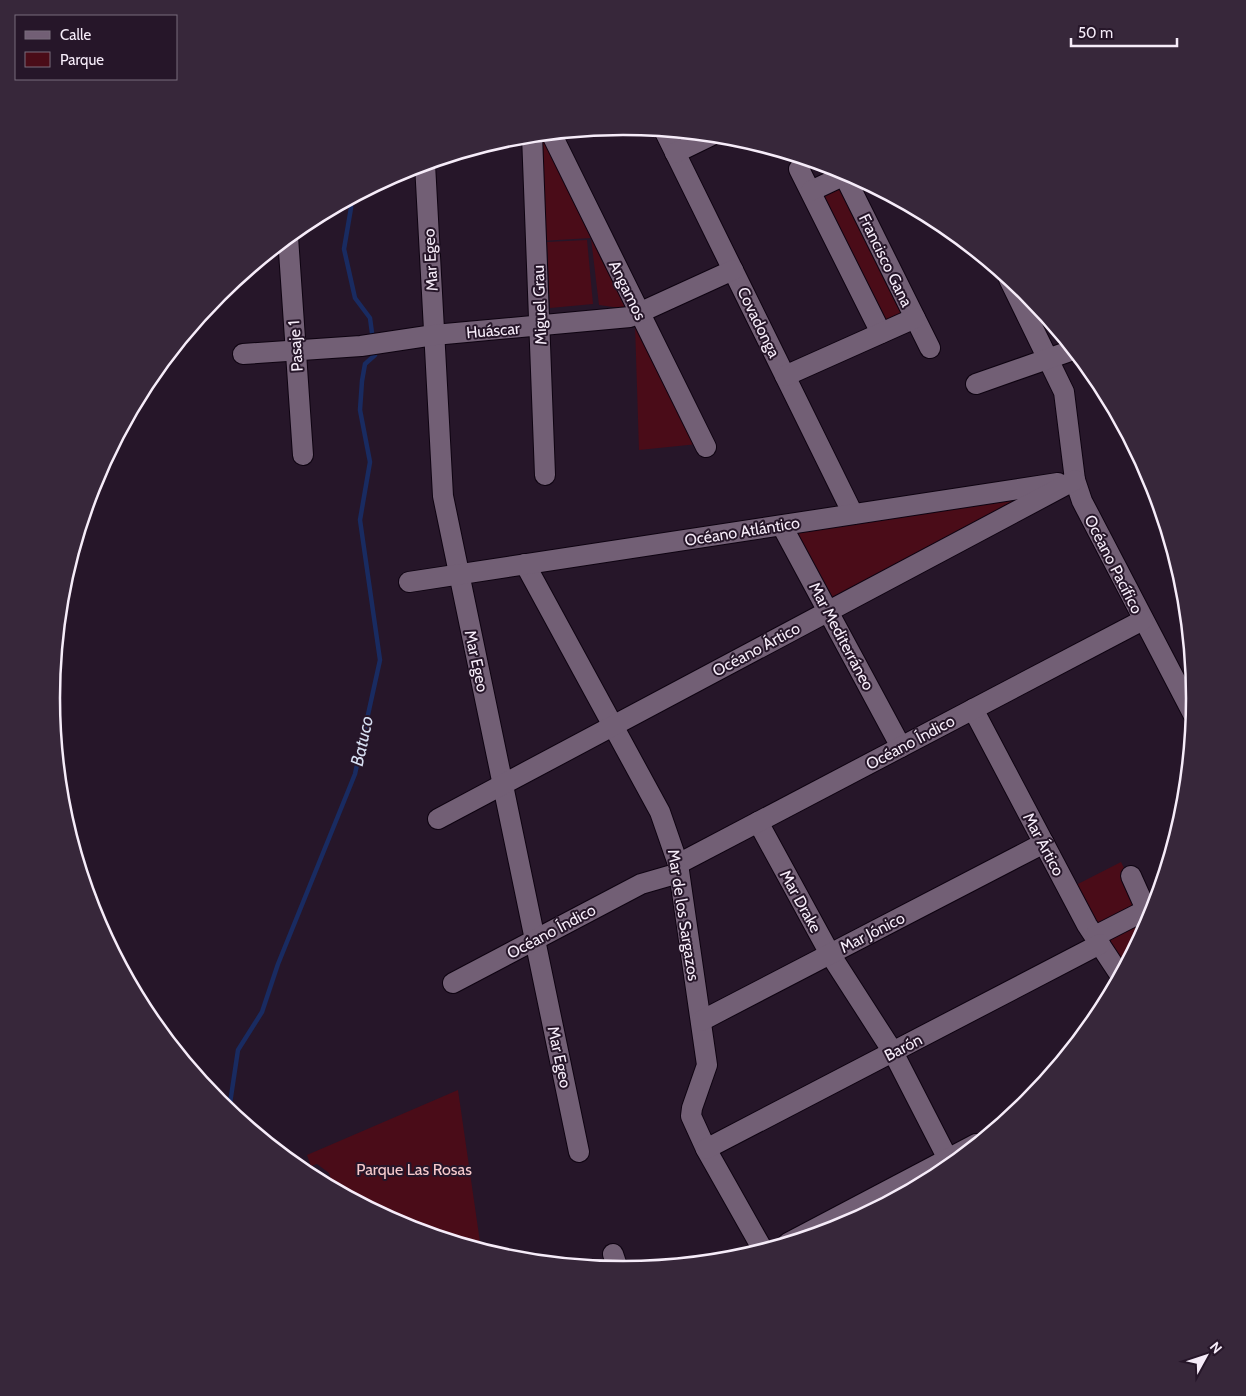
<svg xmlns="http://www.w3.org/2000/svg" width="1246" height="1396" viewBox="0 0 1246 1396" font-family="Cabin,sans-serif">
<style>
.green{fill:#4a0c18}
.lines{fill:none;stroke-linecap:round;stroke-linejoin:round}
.stream{stroke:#192b61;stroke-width:4.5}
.minor-casing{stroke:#0e0311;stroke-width:22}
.minor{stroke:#725f75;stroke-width:20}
.labels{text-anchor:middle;stroke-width:4;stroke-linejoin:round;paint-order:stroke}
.street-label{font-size:16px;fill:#f6ecf9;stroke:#261629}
.park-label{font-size:16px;fill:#f7cacc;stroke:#261629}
.water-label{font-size:18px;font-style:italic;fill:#d6def0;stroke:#261629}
.rim{fill:none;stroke:#f6ecf9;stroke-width:2.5}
</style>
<rect width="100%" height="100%" fill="#261629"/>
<g class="green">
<polygon points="547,134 634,310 599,305 591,238 541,241 536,135"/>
<polygon points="841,182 908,314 883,325 818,192"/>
<polygon points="587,240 593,304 550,308 547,242"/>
<polygon points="635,324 698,444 639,450"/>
<polygon points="1053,487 830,606 792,529"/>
<polygon points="1121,862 1141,903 1098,930 1074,886"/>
<polygon points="1145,916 1149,921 1123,970 1100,938"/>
<polygon points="458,1090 481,1249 404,1226 334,1189 329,1173 317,1164 311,1166 307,1155"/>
</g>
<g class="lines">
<g class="stream">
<polyline points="351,198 351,208 344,249 355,298 370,318 372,333"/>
<polyline points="229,1110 238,1050 262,1012 278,964 355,774 380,660 360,520 370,462 360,410 362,381 365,364 375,355"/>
</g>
<defs>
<g id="minor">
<polyline points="664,130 853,514"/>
<polyline points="551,133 706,447"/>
<polyline points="532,135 545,475"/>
<polyline points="675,153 712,135"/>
<polyline points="425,164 443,496 579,1152"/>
<polyline points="799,169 881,333"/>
<polyline points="844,175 930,348"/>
<polyline points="811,191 849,173"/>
<polyline points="288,237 303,455"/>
<polyline points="1009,279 1064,392 1075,480 1082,501 1193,714"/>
<polyline points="243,354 361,346 434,335 630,317 733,270"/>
<polyline points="785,376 915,318"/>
<polyline points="976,384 1073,350"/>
<polyline points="782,526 901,747"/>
<polyline points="525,564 660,812 678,864 707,1065 692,1108 691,1116 706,1149 763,1250"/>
<polyline points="409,582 1058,483"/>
<polyline points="973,709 1087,925 1120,975"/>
<polyline points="438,819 1075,480"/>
<polyline points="758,822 830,954 893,1052 951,1165"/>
<polyline points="678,864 1143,620"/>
<polyline points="1095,936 1142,912 1144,905 1131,876"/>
<polyline points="453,983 641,884 679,873"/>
<polyline points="701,1021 1044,843"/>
<polyline points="706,1149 1100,944"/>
<polyline points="788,1243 976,1144"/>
<polyline points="613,1254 618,1269"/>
</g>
</defs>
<use href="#minor" class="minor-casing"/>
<use href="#minor" class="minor"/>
</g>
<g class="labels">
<g class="street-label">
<text transform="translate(430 260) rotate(-93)" y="6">Mar Egeo</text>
<text transform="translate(886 260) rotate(64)" y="6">Francisco Gana</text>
<text transform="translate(628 290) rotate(64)" y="6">Angamos</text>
<text transform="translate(539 305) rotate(-92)" y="6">Miguel Grau</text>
<text transform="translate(759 322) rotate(64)" y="6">Covadonga</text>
<text transform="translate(493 330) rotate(-5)" y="6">Huáscar</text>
<text transform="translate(295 346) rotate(-94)" y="6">Pasaje 1</text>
<text transform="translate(742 531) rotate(-9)" y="6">Océano Atlántico</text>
<text transform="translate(1114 564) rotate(63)" y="6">Océano Pacífico</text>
<text transform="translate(842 636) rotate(62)" y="6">Mar Mediterráneo</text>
<text transform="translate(756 649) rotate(-28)" y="6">Océano Ártico</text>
<text transform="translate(477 661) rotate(78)" y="6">Mar Egeo</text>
<text transform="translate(910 742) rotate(-28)" y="6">Océano Índico</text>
<text transform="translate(1044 844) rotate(62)" y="6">Mar Ártico</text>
<text transform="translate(801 901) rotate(61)" y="6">Mar Drake</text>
<text transform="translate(684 915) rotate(81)" y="6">Mar de los Sargazos</text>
<text transform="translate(551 931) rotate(-28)" y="6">Océano Índico</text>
<text transform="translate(872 932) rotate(-27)" y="6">Mar Jónico</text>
<text transform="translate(903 1047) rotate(-27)" y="6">Barón</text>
<text transform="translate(560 1057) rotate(78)" y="6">Mar Egeo</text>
</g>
<g class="park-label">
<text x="414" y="1175">Parque Las Rosas</text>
</g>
<g class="water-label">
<text transform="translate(362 741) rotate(-78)" y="6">Batuco</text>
</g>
</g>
<path d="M0 0H1246V1396H0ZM60 698a563 563 0 1 1 1126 0a563 563 0 1 1-1126 0Z" fill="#37273a" fill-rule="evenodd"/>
<path class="rim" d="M60 698a563 563 0 1 1 1126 0a563 563 0 1 1-1126 0Z"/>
<rect x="15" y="15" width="162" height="65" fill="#261629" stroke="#796c7c"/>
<rect x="25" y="31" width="25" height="8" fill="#725f75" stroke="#796c7c"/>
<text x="60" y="40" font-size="15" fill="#f6ecf9">Calle</text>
<rect x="25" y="52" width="25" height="15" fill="#4a0c18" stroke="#796c7c"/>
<text x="60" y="65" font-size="15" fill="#f6ecf9">Parque</text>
<g transform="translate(1206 1356) rotate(50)" stroke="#261629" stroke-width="4" paint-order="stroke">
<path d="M0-4L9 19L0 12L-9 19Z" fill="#f6ecf9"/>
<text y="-8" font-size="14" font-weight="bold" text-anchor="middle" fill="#f6ecf9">N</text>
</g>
<path d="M1071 38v8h106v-8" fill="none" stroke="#f6ecf9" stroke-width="2.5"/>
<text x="1078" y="38" font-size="15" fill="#f6ecf9" stroke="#261629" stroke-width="4" paint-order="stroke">50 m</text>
</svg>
